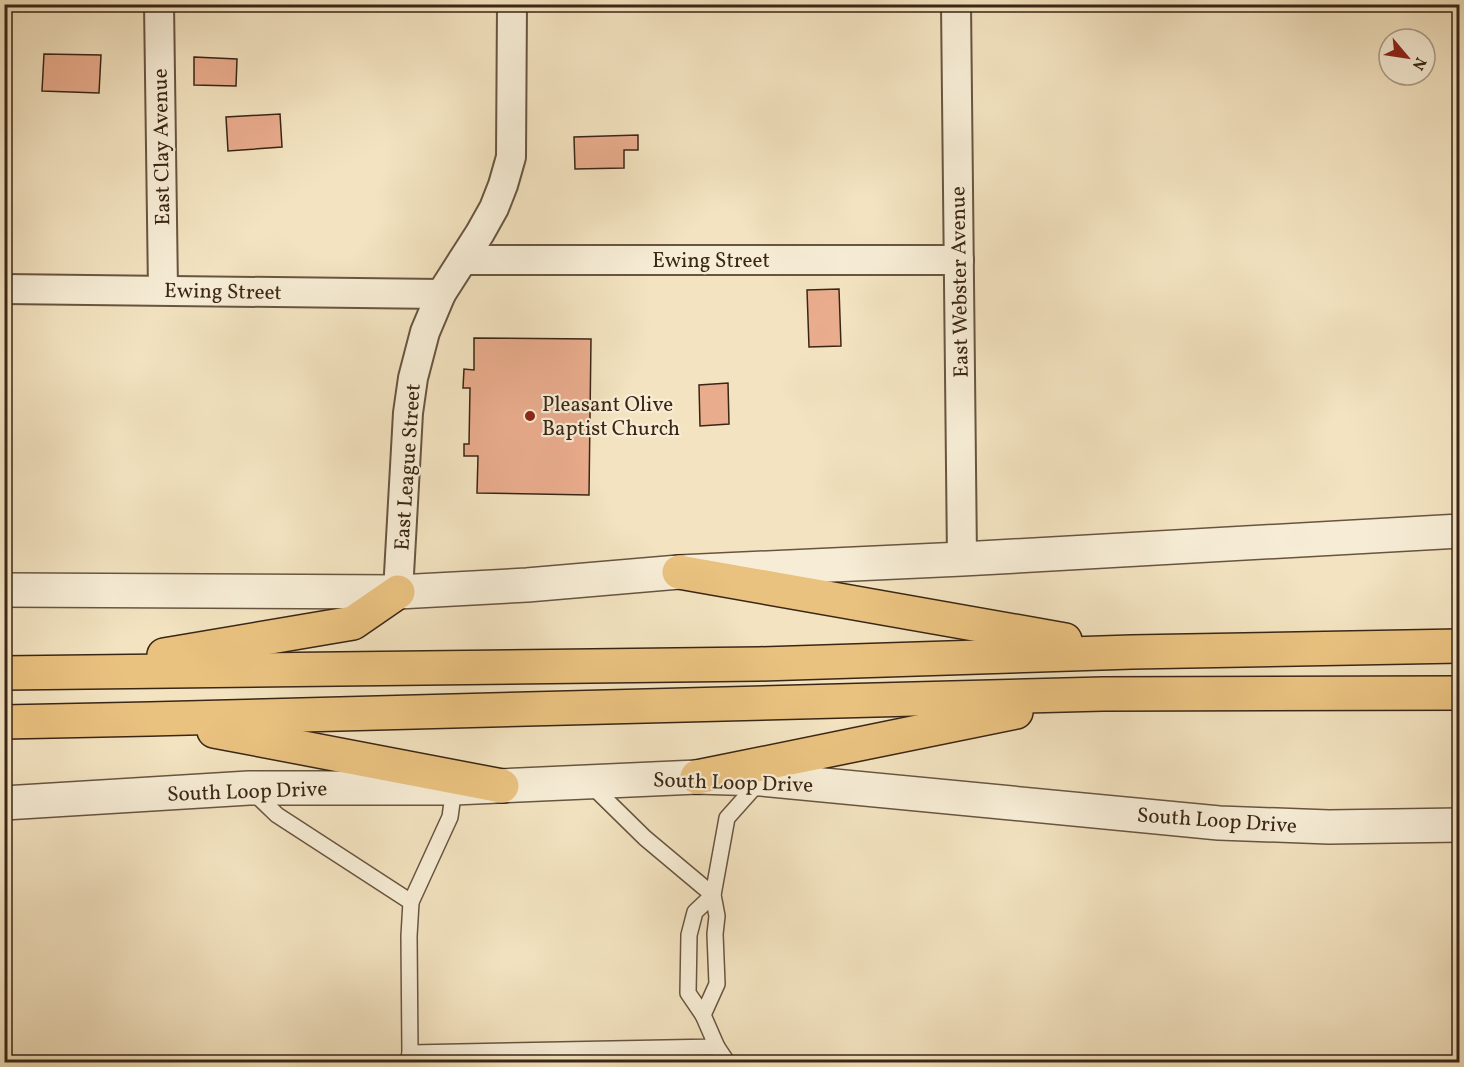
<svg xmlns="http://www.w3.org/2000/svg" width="1464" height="1067" viewBox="0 0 1464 1067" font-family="Vollkorn,serif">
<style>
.building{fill:#e9ac8d;stroke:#3a2615;stroke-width:1.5}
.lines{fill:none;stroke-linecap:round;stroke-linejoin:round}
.service-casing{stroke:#685540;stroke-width:18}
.minor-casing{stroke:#685540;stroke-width:32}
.tertiary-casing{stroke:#685540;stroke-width:36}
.motorway-casing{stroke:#3a2615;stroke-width:36}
.service{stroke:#f7edd6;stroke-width:15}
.minor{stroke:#f7edd6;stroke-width:28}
.tertiary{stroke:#f7edd6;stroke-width:33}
.motorway{stroke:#eac280;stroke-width:33}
.poi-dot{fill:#8f2418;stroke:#f7edd6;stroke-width:2}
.labels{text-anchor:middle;stroke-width:4.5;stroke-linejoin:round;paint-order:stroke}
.street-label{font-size:21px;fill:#3a2615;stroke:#f7edd6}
.poi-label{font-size:21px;fill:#3a2615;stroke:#f7edd6;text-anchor:start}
</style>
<rect width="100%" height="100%" fill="#f3e3c0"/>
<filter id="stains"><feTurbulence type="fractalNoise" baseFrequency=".00333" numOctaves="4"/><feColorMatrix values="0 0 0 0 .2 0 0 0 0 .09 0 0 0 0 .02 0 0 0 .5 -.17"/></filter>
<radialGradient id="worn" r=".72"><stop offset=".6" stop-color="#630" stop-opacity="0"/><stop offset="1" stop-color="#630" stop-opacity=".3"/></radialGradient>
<g class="building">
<polygon points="44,54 101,55 99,93 42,91"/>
<polygon points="194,57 237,59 236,86 194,85"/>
<polygon points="280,114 282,147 228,151 226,117"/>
<polygon points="638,135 638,150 624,150 624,168 575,169 574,137"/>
<polygon points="839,289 841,346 809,347 807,290"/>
<polygon points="474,338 591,339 589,495 477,493 478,456 464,456 464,444 469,444 470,388 463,388 464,369 474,370"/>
<polygon points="728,383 729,424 700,426 699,385"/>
</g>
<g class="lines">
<defs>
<g id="service">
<polyline points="589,783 645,838 713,895"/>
<polyline points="253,792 277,815 411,902 409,936 410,1053 408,1062"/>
<polyline points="713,895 695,912 689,935 688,993 703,1015 717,984 715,934 717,916 713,895 727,818 760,781"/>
<polyline points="411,902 450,817 454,788"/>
<polyline points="717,1047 727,1062"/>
<polyline points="410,1053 717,1047 703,1015"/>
</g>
<g id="minor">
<polyline points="159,4 163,290"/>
<polyline points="956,4 962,559"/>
<polyline points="463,260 959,260"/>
<polyline points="4,289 441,294"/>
<polyline points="398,592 408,413 413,378 425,332 441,294 480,233 494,208 503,185 511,157 512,4"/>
</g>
<g id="tertiary">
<polyline points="4,590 398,592 527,585 679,572 962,559 1460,531"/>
<polyline points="4,803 249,788 454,788 697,777 761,779 1219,823 1329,827 1460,825"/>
</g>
<g id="motorway">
<polyline points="679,572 1065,640"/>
<polyline points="164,655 353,623 398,592"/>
<polyline points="4,673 759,664 1132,652 1460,646"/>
<polyline points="4,722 150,719 1103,694 1460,693"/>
<polyline points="214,731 502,786"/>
<polyline points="697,777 1016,712"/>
</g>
</defs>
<use href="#service" class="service-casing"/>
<use href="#minor" class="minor-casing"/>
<use href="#tertiary" class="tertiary-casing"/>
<use href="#motorway" class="motorway-casing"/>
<use href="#service" class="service"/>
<use href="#minor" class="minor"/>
<use href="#tertiary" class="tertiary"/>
<use href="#motorway" class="motorway"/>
</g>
<circle class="poi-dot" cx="530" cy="416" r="6"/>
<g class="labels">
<g class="street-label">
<text transform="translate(161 147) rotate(-91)" y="7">East Clay Avenue</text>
<text x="711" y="267">Ewing Street</text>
<text transform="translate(959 282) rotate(-91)" y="7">East Webster Avenue</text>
<text transform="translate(223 291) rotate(1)" y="7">Ewing Street</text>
<text transform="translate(407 467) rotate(-86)" y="7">East League Street</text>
<text transform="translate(733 782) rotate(2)" y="7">South Loop Drive</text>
<text transform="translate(247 791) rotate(-2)" y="7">South Loop Drive</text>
<text transform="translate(1217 820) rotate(4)" y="7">South Loop Drive</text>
</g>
<g class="poi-label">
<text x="542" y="411">Pleasant Olive<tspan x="542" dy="24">Baptist Church</tspan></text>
</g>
</g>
<rect width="1464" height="1067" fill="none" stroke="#f3e3c0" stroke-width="24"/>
<rect x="6" y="6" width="1452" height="1055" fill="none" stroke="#3a2615" stroke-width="3"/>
<rect x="12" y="12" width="1440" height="1043" fill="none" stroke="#3a2615" stroke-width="1.5"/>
<g transform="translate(1407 57) rotate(119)"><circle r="28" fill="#f7edd6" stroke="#ab9d89" stroke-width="1.5"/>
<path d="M0-4.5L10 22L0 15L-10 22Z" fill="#8f2418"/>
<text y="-9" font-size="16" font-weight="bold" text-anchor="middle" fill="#3a2615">N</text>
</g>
<rect width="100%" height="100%" filter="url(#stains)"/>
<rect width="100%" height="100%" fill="url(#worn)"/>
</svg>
